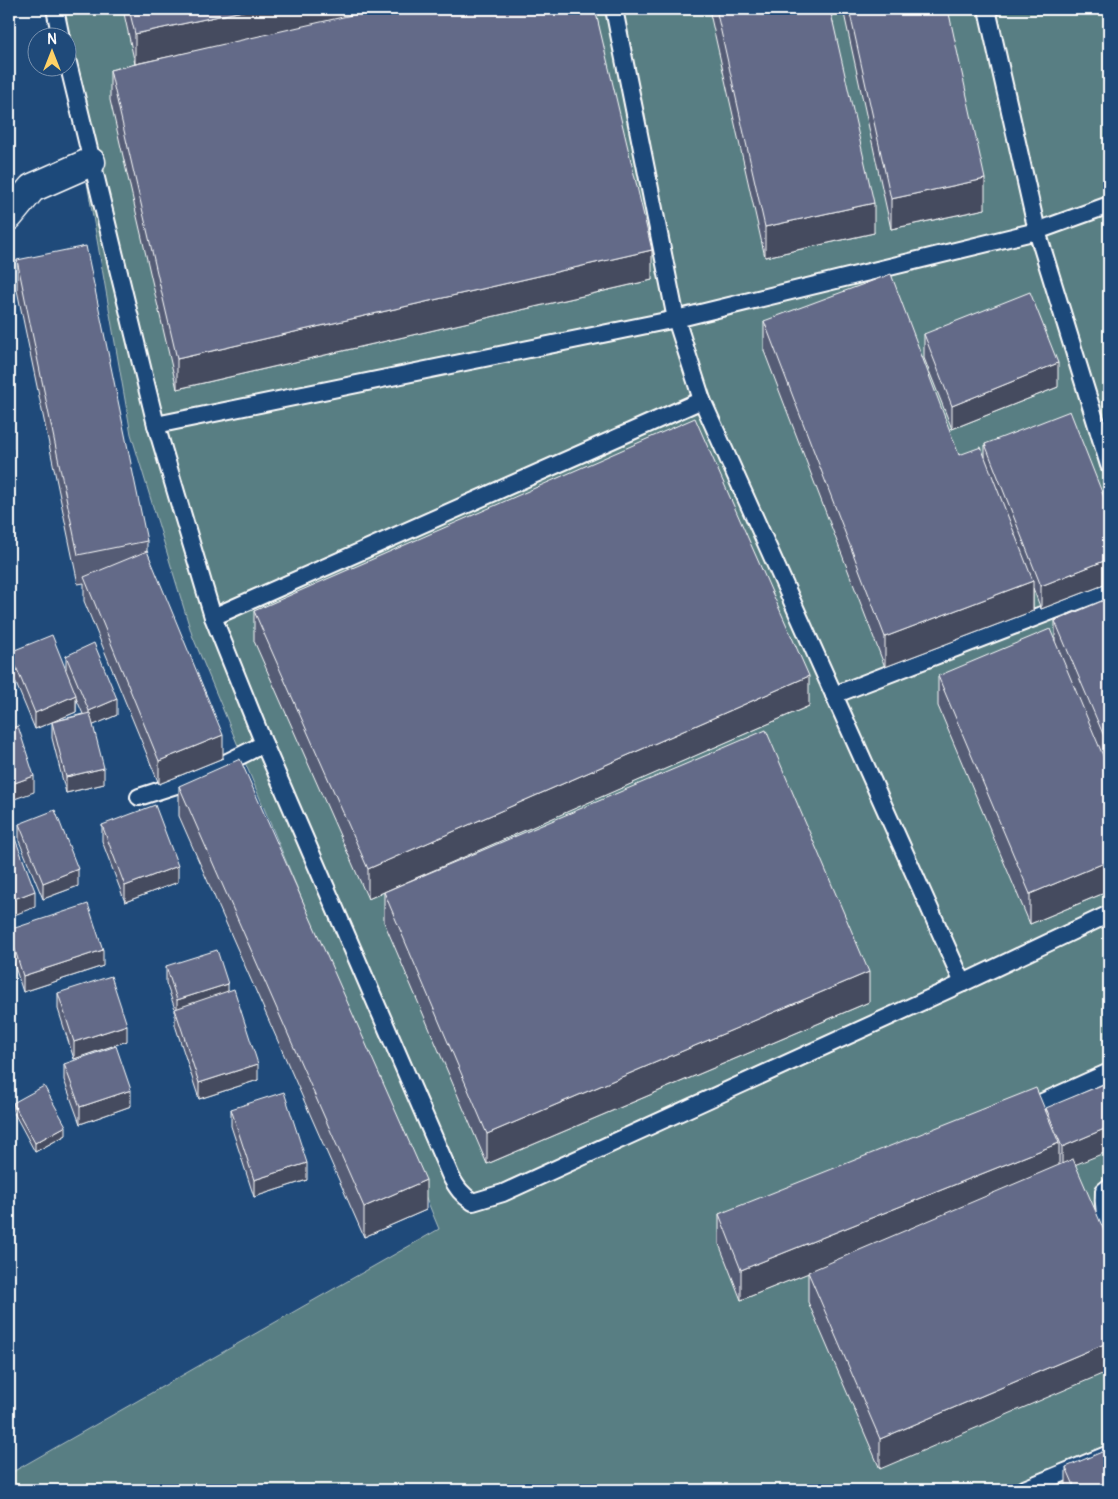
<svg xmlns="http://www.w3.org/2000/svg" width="1118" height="1499" viewBox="0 0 1118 1499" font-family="Pangolin,sans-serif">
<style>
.green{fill:#597e83;stroke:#acbec1}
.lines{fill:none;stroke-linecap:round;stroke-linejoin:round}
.service-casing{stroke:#fff;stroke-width:20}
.minor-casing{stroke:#fff;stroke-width:31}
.service{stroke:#1f4a7a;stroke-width:16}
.minor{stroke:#1f4a7a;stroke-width:28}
.wall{fill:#555c75;stroke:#fff}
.shaded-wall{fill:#454b5f;stroke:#fff}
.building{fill:#636b88;stroke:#fff}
</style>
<rect width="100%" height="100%" fill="#1f4a7a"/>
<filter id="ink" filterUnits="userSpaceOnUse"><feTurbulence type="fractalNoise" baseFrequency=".02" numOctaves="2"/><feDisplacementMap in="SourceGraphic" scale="10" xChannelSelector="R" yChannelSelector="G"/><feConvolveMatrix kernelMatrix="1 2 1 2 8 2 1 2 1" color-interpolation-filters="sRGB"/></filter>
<g filter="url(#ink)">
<polygon class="green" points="57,9 1109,9 1109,1490 9,1490 9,1474 439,1229 192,635 131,434 67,68 68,38"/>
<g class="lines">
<defs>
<g id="service">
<polyline points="55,9 61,38"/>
<polyline points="614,9 676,319 702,400 963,983"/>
<polyline points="987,9 1037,231 1109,465"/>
<path d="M68,63L156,425L213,617L264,744L451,1177C457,1188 462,1195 473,1202L503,1193L963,983L1109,914"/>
<polyline points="156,425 676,319 1037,231 1109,205"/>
<polyline points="213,617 702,400"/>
<polyline points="834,695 1109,589"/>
<polyline points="139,797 189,781 264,744"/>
<polyline points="1040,1103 1109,1072"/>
<path d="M1109,1187L1104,1191C1103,1204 1104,1214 1109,1226"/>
<polyline points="1022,1490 1109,1454"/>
</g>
<polyline id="minor" points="9,216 32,188 91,162"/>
</defs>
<use href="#service" class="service-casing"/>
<use href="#minor" class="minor-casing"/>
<use href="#service" class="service"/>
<use href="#minor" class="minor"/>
</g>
<g class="wall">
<polygon points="123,9 595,9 652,280 177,389 110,100 110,70 206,48 135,64"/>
<polygon points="709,9 830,9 874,233 765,257"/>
<polygon points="843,9 948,9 985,209 891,229"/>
<polygon points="17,260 147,541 147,551 223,758 159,784 84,601 84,583 78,584 17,290"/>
<polygon points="764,321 959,455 985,457 985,444 1109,510 1109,583 1041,609 1033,588 1033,611 885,667 764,351"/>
<polygon points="924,334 1058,387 952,429 924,358"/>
<polygon points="9,415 12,432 12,449 9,449"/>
<polygon points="9,497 11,512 11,529 9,529"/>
<polygon points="1109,598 1109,891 1030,924 938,706 938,676 1055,641 1055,621"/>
<polygon points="254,611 809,706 387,890 869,1002 487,1164 384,922 384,892 368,899 254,641"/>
<polygon points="10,652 66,669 66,656 117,715 93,725 104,784 66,793 52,738 52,722 83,714 76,698 76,712 35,729 10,669"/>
<polygon points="179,786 426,1210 364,1237 179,816"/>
<polygon points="19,824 78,886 43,899 19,841"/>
<polygon points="102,825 178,882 125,902 102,841"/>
<polygon points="9,930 103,966 23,992 9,948"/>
<polygon points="166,966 228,991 258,1080 199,1099 175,1025 175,1009 166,983"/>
<polygon points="58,993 127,1041 74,1059 58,1009"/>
<polygon points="64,1064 131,1106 80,1124 64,1080"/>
<polygon points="13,1103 66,1135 35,1152 13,1111"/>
<polygon points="1046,1108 1076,1165 880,1469 808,1302 808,1273 741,1300 719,1244 719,1214 1046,1112"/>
<polygon points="231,1109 307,1180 254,1197 231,1126"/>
<polygon points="1066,1467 1109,1490 1066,1490"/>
</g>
<g class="shaded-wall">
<polygon points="252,9 392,9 135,64 135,34"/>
<polygon points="985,179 985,209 891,229 891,199"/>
<polygon points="874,203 874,233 765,257 765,227"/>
<polygon points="652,250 652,280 177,389 177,359"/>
<polygon points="1058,363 1058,387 952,429 952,406"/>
<polygon points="1109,559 1109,583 1041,609 1041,586"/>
<polygon points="1033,581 1033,611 885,667 885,637"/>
<polygon points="809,676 809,706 368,899 368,869"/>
<polygon points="76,695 76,712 35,729 35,713"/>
<polygon points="117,699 117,715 89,727 89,711"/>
<polygon points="223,735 223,758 159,784 159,761"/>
<polygon points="104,768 104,784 66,793 66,777"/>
<polygon points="34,776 34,792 9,801 9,785"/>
<polygon points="1109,861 1109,891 1030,924 1030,894"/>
<polygon points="178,866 178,882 125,902 125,886"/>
<polygon points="78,869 78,886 43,899 43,883"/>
<polygon points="35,891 35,907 9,917 9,901"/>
<polygon points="103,950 103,966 23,992 23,976"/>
<polygon points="869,972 869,1002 487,1164 487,1134"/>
<polygon points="228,984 228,1000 177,1017 177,1000"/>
<polygon points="127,1025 127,1041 74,1059 74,1042"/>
<polygon points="258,1064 258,1080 199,1099 199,1083"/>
<polygon points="131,1090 131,1106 80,1124 80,1107"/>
<polygon points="66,1126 66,1135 35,1152 35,1143"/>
<polygon points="1109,1127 1109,1151 1062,1170 1062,1147"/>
<polygon points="1059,1143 1059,1173 741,1300 741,1270"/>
<polygon points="307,1163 307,1180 254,1197 254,1180"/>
<polygon points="426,1180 426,1210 364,1237 364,1207"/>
<polygon points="1109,1342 1109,1371 880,1469 880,1439"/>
</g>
<g class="building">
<polygon points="129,9 252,9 135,34"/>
<polygon points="378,9 595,9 652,250 177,359 110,70"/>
<polygon points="716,9 830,9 874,203 765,227"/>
<polygon points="849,9 948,9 985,179 891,199"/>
<polygon points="86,246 147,541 78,555 17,260"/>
<polygon points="891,274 959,455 981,447 1033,581 885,637 764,321"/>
<polygon points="1030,292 1058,363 952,406 924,334"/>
<polygon points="1070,411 1109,510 1109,559 1041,586 985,444"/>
<polygon points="9,415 12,432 9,433"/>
<polygon points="695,418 809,676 368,869 254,611"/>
<polygon points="9,497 11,512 9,513"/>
<polygon points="147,551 223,735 159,761 84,577"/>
<polygon points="1109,598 1109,748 1055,621"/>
<polygon points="1050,629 1109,770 1109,861 1030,894 938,676"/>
<polygon points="52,635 76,695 35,713 10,652"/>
<polygon points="94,643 117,699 89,711 66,656"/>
<polygon points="90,713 104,768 66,777 52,722"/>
<polygon points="18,726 34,776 9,785 9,729"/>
<polygon points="766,730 869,972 487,1134 384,892"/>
<polygon points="240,759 426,1180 364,1207 179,786"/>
<polygon points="155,805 178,866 125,886 102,825"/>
<polygon points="55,810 78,869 43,883 19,824"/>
<polygon points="9,823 35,891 9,901"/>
<polygon points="88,904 103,950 23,976 9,930"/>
<polygon points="217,950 228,984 177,1000 166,966"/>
<polygon points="111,976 127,1025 74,1042 58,993"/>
<polygon points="234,989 258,1064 199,1083 175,1009"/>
<polygon points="116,1046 131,1090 80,1107 64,1064"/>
<polygon points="1109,1082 1109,1127 1062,1147 1046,1108"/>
<polygon points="44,1086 66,1126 35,1143 13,1103"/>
<polygon points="1036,1088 1059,1143 741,1270 719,1214"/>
<polygon points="284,1092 307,1163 254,1180 231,1109"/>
<polygon points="1073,1159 1109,1242 1109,1342 880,1439 808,1272"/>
<polygon points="1109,1449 1109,1490 1076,1490 1066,1467"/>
</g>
</g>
<rect width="1118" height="1499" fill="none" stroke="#1f4a7a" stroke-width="30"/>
<rect x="15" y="15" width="1088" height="1469" fill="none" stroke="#fff" stroke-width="2" filter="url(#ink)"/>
<g transform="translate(52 52)"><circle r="24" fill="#1f4a7a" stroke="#7992af"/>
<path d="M0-4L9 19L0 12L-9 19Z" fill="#ffd166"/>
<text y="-8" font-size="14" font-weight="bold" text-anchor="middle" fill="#ffffff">N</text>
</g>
</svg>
